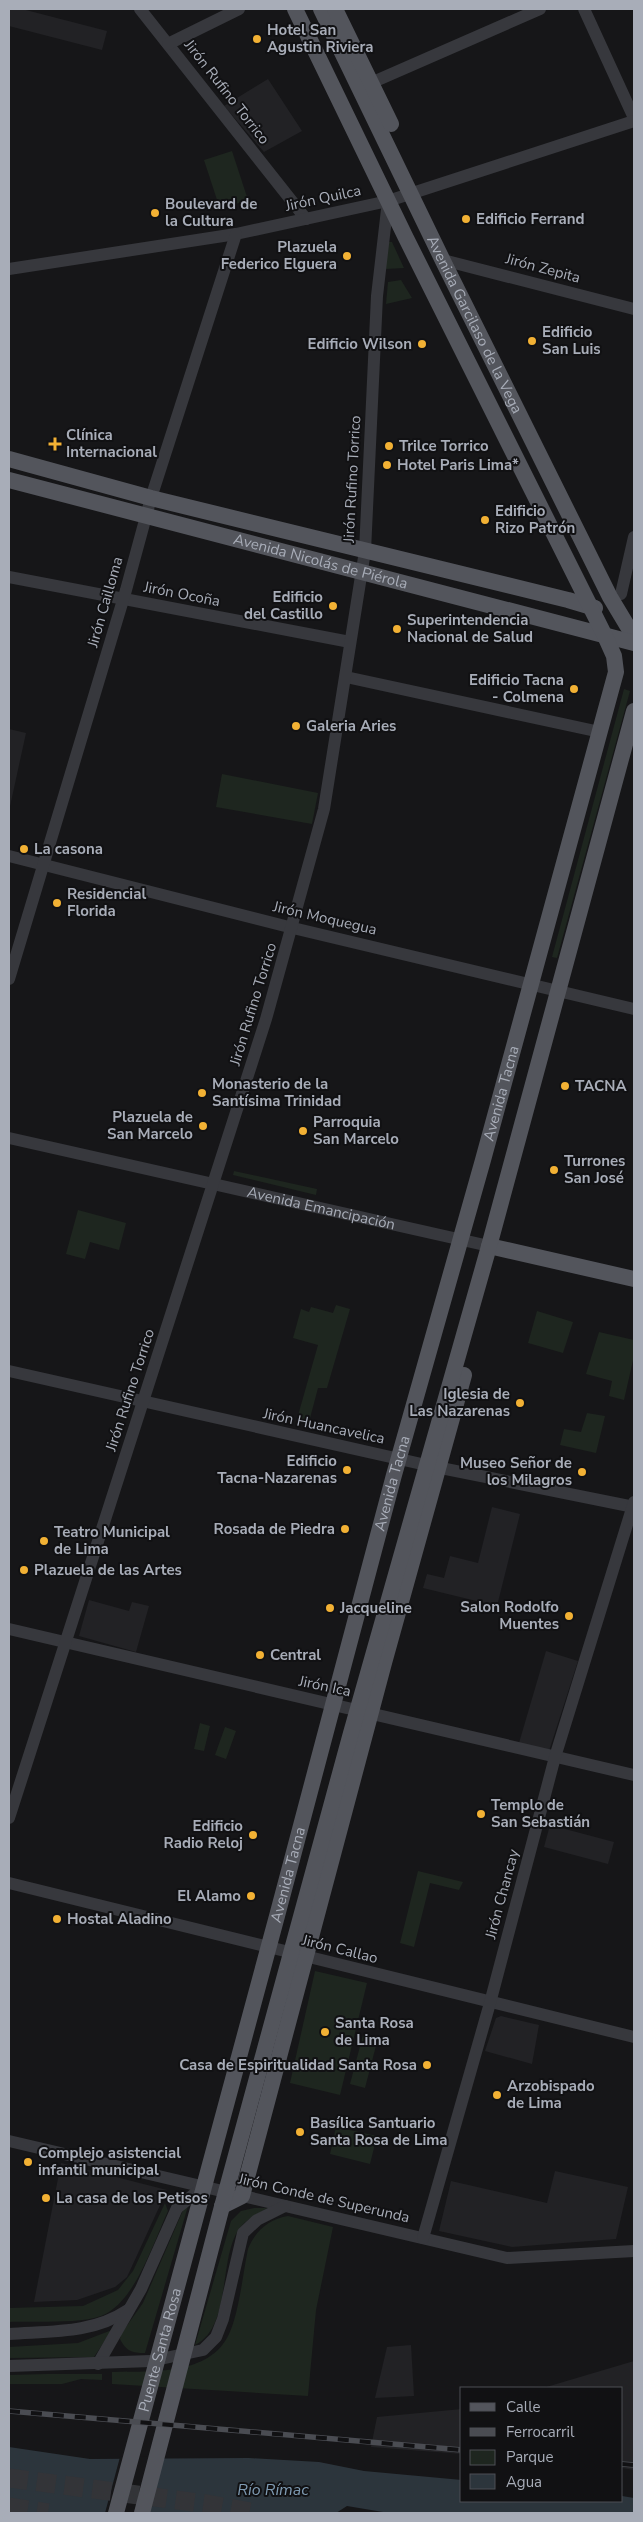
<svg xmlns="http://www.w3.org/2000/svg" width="643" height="2522" viewBox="0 0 643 2522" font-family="'Nunito Sans',sans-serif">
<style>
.built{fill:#222225}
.green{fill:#1e261f}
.water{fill:#2c353c}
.pier{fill:#161618}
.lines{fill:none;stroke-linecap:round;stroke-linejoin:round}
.highway-tunnel{stroke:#333438;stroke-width:19;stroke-dasharray:19 9;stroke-linecap:butt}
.minor{stroke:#37383d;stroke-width:12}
.major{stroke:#53555c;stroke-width:16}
.rail-casing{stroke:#4a4c52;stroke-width:5.5}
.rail{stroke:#111113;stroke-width:4;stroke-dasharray:11;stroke-linecap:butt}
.poi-dot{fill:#f2b134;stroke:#111113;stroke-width:2}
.labels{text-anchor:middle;stroke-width:4;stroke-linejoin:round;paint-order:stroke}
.poi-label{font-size:15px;font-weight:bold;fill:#a8adb8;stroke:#111113;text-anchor:start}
.street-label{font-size:15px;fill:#a8adb8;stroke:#111113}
.water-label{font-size:16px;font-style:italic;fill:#7f9bb3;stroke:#111113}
</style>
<rect width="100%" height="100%" fill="#161618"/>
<g class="built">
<polygon points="9,9 22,9 107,31 102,50 9,26"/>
<polygon points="268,79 302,131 264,152 224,106"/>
<polygon points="9,729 26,733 9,811"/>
<polygon points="492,1507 520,1514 497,1606 423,1588 427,1574 444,1578 450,1556 478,1563"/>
<polygon points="89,1600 129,1611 132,1602 149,1606 136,1652 79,1636"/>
<polygon points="546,1651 578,1661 549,1751 519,1743"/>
<polygon points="550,1825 614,1842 608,1864 544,1847"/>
<polygon points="501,2016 539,2025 532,2064 485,2051 496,2018"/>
<polygon points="61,2163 167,2190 127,2277 115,2287 77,2300 34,2302"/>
<polygon points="555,2171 628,2187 616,2239 512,2247 439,2231 451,2181 547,2203"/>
<polygon points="411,2345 414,2396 375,2398 387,2347"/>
<polygon points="634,2361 634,2470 622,2468 622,2388 543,2388"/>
<polygon points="462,2409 462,2454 371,2447 377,2417"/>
</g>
<g class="green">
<polygon points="232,151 248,200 220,209 204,160"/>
<polygon points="387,242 392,242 404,268 385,269"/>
<polygon points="401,280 412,298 386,304 388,282"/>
<polygon points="624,689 630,691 557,958 552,957"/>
<polygon points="222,774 318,793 312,824 216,807"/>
<polygon points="234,1171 317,1189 316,1195 233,1175"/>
<polygon points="78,1210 126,1223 119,1250 90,1242 85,1259 66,1254"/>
<polygon points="336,1305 350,1309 327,1388 318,1388 309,1422 297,1419 318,1345 293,1338 301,1309 309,1312 311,1307 333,1313"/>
<polygon points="537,1311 573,1322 563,1353 528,1343"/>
<polygon points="599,1332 634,1340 634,1356 624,1400 609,1396 612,1381 586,1374"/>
<polygon points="587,1413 605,1416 596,1453 560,1445 564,1429 581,1432"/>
<polygon points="200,1723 210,1726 204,1751 194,1749"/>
<polygon points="225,1727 236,1731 226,1759 215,1755"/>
<polygon points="418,1871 463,1882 459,1890 430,1883 414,1947 400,1943"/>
<polygon points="315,1971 367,1983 340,2095 290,2083"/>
<polygon points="363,2035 378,2038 365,2088 350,2084"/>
<polygon points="336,2127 377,2136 370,2164 330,2154"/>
<path d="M165,2203L168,2211C153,2243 135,2303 101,2316C79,2324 33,2321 9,2322V2308L83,2306L118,2290L133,2271Z"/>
<path d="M188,2206L145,2353C132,2353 126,2351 120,2339L121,2334L143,2303L184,2208Z"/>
<path d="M254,2208H267C258,2214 245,2220 239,2229C218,2259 232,2327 195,2345L231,2221L241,2211Z"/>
<path d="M288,2216L333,2227L316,2310L308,2396L112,2384V2372C151,2371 210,2376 229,2334C239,2313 243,2273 248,2249C255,2231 269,2219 288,2216Z"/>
<polygon points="112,2330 94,2357 9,2358 9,2347 78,2343"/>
<polygon points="47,2374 102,2374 102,2380 81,2379 62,2384 9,2384 9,2375"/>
</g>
<polygon class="water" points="9,2447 90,2459 249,2458 319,2462 364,2471 462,2480 462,2501 622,2501 622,2496 634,2498 634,2513 389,2513 347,2506 336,2513 9,2513"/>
<polygon class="pier" points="164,2456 149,2513 105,2513 120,2457"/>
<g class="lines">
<g class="highway-tunnel">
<polyline points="9,2478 207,2504 256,2513"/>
<polyline points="9,2507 48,2513"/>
</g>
<g class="minor">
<polyline points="140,9 306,219"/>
<polyline points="584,9 634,118"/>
<polyline points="168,44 239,9"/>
<polyline points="364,86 540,9"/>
<polyline points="443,260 634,309"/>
<polyline points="9,269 236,234 388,201 634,121"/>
<polyline points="9,577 350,642"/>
<polyline points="621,594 634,537"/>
<polyline points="346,677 600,732"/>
<polyline points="9,856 293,928 634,1009"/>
<polyline points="9,979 126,590 151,498 236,234"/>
<path id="s1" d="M9,1138L489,1246"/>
<polyline points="9,1371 426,1465 634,1507"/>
<polyline points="9,1629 634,1775"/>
<polyline points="9,1818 266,1019 324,809 365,551 377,296 388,201"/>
<polyline points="9,1883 634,2037"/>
<polyline points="9,2141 507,2258 634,2251"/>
<polyline points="423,2238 490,2003 555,1757 634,1502"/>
<path d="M9,2334C51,2331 92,2334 128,2310"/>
<polyline points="98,2364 141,2289 177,2208 203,2187"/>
<polyline points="9,2366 151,2361 203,2350 216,2337 223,2319 243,2233 257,2220 285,2206"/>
</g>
<g class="major">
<path id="s2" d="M321,9L443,261L610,597L634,637"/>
<polyline points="335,9 391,124"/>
<polyline points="9,459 151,498 568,600 595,608"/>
<path id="s3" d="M9,480L634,643"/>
<polyline points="489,1246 634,1279"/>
<polyline points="222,2206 242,2196 384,1663 464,1375"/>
<path id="s4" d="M116,2513L277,1916L394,1475L483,1160L616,672L614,656L605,636L405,236L295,9"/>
<polyline points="142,2513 220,2214 351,1733 488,1250 634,711"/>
</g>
<defs>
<g id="rail">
<polyline points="9,2411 462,2450"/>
<polyline points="622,2464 634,2465"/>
</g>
</defs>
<use href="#rail" class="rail-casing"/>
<use href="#rail" class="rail"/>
</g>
<g class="poi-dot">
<circle cx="257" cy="39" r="5"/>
<circle cx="155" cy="213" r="5"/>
<circle cx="466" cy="219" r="5"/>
<circle cx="347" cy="256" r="5"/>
<circle cx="532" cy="341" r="5"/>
<circle cx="422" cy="344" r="5"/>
<path d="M52.5 436.5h5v5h5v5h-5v5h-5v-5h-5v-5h5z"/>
<circle cx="389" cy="446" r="5"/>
<circle cx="387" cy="465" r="5"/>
<circle cx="485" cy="520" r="5"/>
<circle cx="333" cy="606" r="5"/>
<circle cx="397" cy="629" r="5"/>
<circle cx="574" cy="689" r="5"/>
<circle cx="296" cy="726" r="5"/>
<circle cx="24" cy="849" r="5"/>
<circle cx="57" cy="903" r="5"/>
<circle cx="565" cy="1086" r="5"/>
<circle cx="202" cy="1093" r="5"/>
<circle cx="203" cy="1126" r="5"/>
<circle cx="303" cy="1131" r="5"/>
<circle cx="554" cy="1170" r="5"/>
<circle cx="520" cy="1403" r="5"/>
<circle cx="347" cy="1470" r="5"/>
<circle cx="582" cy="1472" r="5"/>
<circle cx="345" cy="1529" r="5"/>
<circle cx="44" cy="1541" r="5"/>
<circle cx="24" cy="1570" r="5"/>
<circle cx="330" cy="1608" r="5"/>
<circle cx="569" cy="1616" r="5"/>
<circle cx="260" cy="1655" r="5"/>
<circle cx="481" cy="1814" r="5"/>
<circle cx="253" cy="1835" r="5"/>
<circle cx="251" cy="1896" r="5"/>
<circle cx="57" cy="1919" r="5"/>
<circle cx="325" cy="2032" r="5"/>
<circle cx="427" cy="2065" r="5"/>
<circle cx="497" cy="2095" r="5"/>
<circle cx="300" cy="2132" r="5"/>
<circle cx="28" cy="2162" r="5"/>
<circle cx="46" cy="2198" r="5"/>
</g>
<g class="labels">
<g class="poi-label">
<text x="267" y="35">Hotel San<tspan x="267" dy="17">Agustin Riviera</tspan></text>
<text x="165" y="209">Boulevard de<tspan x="165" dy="17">la Cultura</tspan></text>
<text x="476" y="224">Edificio Ferrand</text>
<text x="337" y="252" text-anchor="end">Plazuela<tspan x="337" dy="17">Federico Elguera</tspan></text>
<text x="542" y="337">Edificio<tspan x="542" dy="17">San Luis</tspan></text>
<text x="412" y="349" text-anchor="end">Edificio Wilson</text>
<text x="66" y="440">Clínica<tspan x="66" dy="17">Internacional</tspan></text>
<text x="399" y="451">Trilce Torrico</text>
<text x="397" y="470">Hotel Paris Lima*</text>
<text x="495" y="516">Edificio<tspan x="495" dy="17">Rizo Patrón</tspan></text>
<text x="323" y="602" text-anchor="end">Edificio<tspan x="323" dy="17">del Castillo</tspan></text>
<text x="407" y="625">Superintendencia<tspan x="407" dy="17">Nacional de Salud</tspan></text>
<text x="564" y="685" text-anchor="end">Edificio Tacna<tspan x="564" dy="17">- Colmena</tspan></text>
<text x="306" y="731">Galeria Aries</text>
<text x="34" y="854">La casona</text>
<text x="67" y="899">Residencial<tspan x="67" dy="17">Florida</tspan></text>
<text x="212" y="1089">Monasterio de la<tspan x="212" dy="17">Santísima Trinidad</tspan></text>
<text x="575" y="1091">TACNA</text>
<text x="193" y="1122" text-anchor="end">Plazuela de<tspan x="193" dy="17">San Marcelo</tspan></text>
<text x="313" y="1127">Parroquia<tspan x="313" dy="17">San Marcelo</tspan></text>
<text x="564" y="1166">Turrones<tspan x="564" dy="17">San José</tspan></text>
<text x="510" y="1399" text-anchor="end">Iglesia de<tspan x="510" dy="17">Las Nazarenas</tspan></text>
<text x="337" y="1466" text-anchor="end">Edificio<tspan x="337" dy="17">Tacna-Nazarenas</tspan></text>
<text x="572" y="1468" text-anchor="end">Museo Señor de<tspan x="572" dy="17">los Milagros</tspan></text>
<text x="335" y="1534" text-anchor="end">Rosada de Piedra</text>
<text x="54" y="1537">Teatro Municipal<tspan x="54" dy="17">de Lima</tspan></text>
<text x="34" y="1575">Plazuela de las Artes</text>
<text x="559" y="1612" text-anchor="end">Salon Rodolfo<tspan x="559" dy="17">Muentes</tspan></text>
<text x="340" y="1613">Jacqueline</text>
<text x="270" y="1660">Central</text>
<text x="491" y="1810">Templo de<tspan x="491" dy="17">San Sebastián</tspan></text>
<text x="243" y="1831" text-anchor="end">Edificio<tspan x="243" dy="17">Radio Reloj</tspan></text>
<text x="241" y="1901" text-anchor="end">El Alamo</text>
<text x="67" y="1924">Hostal Aladino</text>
<text x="335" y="2028">Santa Rosa<tspan x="335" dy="17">de Lima</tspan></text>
<text x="417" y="2070" text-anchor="end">Casa de Espiritualidad Santa Rosa</text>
<text x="507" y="2091">Arzobispado<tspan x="507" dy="17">de Lima</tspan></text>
<text x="310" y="2128">Basílica Santuario<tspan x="310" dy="17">Santa Rosa de Lima</tspan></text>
<text x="38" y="2158">Complejo asistencial<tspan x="38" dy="17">infantil municipal</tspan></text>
<text x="56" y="2203">La casa de los Petisos</text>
</g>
<g class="street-label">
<text transform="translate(227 92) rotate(52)" y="5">Jirón Rufino Torrico</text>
<text transform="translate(323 198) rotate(-12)" y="5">Jirón Quilca</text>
<text transform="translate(543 268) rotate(15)" y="5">Jirón Zepita</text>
<text dy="5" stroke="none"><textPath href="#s2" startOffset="351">Avenida Garcilaso de la Vega</textPath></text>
<text transform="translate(352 479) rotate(-87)" y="5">Jirón Rufino Torrico</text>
<text dy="5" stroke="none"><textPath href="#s3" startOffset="322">Avenida Nicolás de Piérola</textPath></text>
<text transform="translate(182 594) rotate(11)" y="5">Jirón Ocoña</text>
<text transform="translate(105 602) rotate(-74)" y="5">Jirón Cailloma</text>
<text transform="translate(325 918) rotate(13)" y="5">Jirón Moquegua</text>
<text transform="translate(253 1004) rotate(-73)" y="5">Jirón Rufino Torrico</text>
<text dy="5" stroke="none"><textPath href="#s4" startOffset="1471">Avenida Tacna</textPath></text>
<text dy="5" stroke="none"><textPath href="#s1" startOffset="320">Avenida Emancipación</textPath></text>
<text transform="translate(130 1390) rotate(-72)" y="5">Jirón Rufino Torrico</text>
<text transform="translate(324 1426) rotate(12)" y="5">Jirón Huancavelica</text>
<text dy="5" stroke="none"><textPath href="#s4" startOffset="1066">Avenida Tacna</textPath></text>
<text transform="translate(325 1686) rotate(12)" y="5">Jirón Ica</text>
<text dy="5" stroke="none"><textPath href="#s4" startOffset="661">Avenida Tacna</textPath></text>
<text transform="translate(502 1894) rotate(-75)" y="5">Jirón Chancay</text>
<text transform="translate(340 1949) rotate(14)" y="5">Jirón Callao</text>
<text transform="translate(324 2198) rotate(13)" y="5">Jirón Conde de Superunda</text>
<text dy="5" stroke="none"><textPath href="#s4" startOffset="169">Puente Santa Rosa</textPath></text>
</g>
<g class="water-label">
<text x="273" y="2495">Río Rímac</text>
</g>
</g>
<rect width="643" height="2522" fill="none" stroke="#a8adb8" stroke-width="20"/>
<rect x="460" y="2387" width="162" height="115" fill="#111113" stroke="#4d4f55"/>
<rect x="470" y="2403" width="25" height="8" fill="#53555c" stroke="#4d4f55"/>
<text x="506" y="2412" font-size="15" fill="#a8adb8">Calle</text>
<rect x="470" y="2428" width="25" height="8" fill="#4a4c52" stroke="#4d4f55"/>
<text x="506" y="2437" font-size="15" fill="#a8adb8">Ferrocarril</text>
<rect x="470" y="2450" width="25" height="15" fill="#1e261f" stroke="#4d4f55"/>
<text x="506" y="2462" font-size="15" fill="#a8adb8">Parque</text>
<rect x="470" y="2474" width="25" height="15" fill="#2c353c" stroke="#4d4f55"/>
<text x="506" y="2487" font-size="15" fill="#a8adb8">Agua</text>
</svg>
